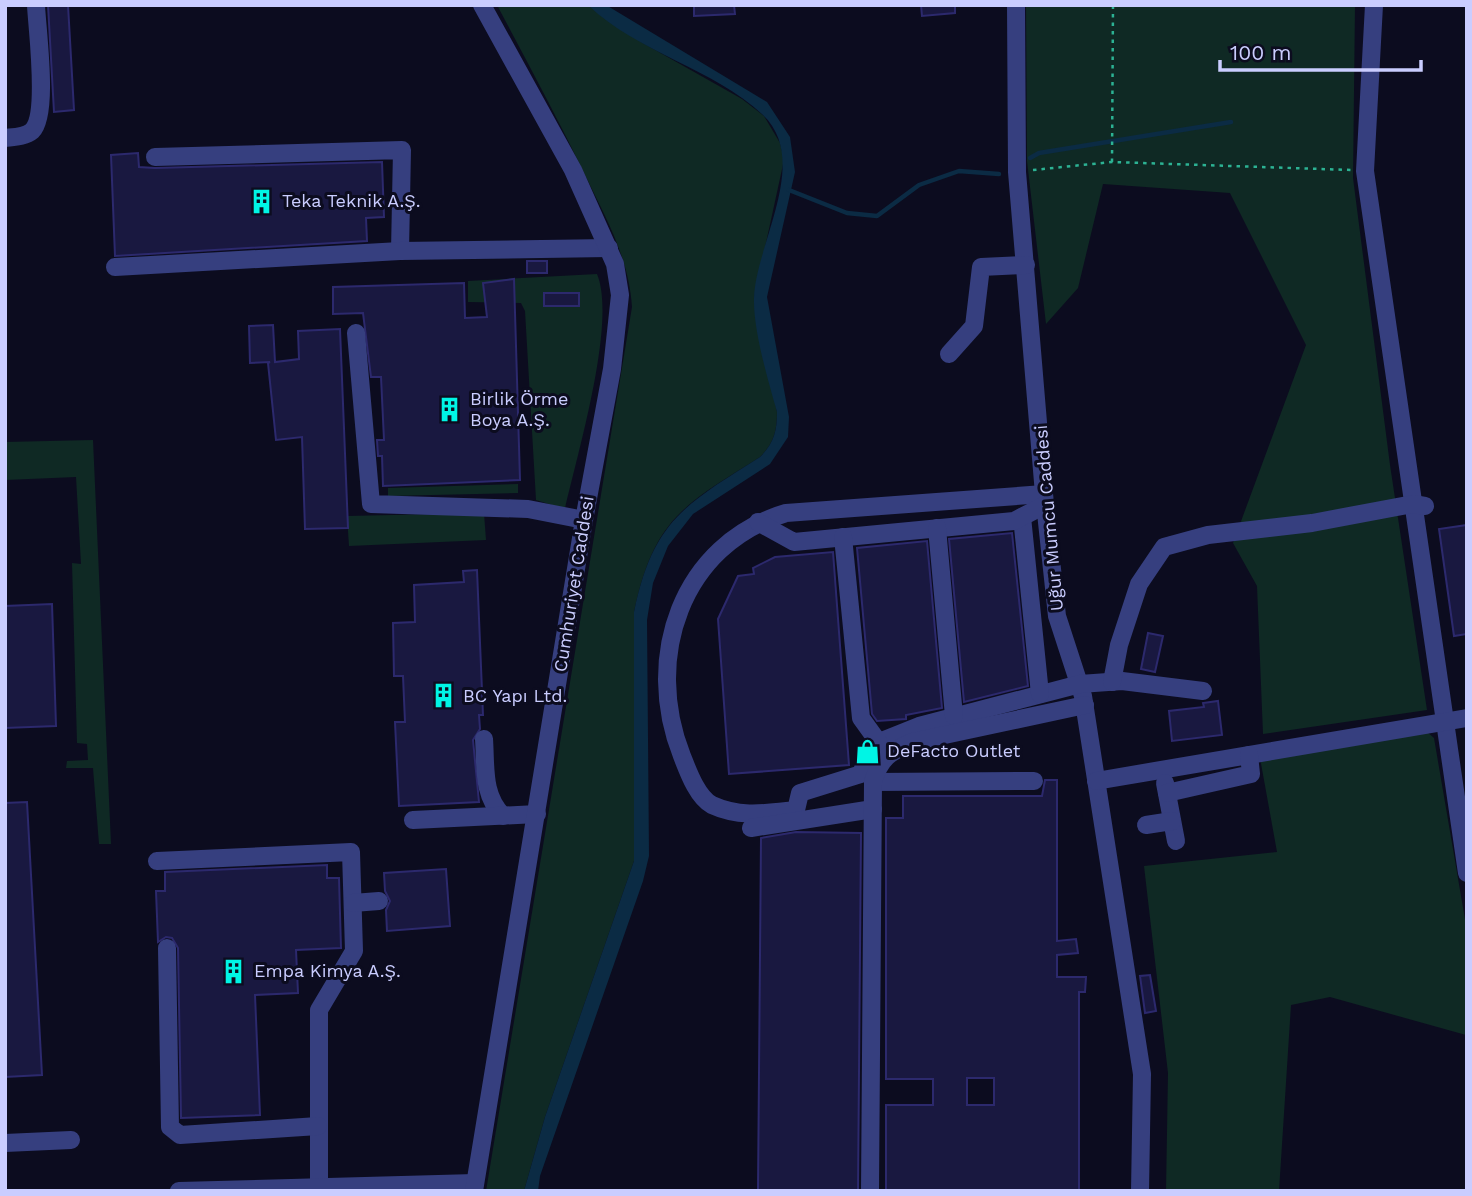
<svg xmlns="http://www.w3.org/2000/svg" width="1472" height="1196" viewBox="0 0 1472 1196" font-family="'Work Sans',sans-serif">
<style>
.green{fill:#0f2924}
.water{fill:#0b2b44}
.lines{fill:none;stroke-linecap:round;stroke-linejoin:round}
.stream{stroke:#0b2b44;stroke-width:4.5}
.building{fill:#191840;stroke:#2c296d;stroke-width:2;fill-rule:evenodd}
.path{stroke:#2cb293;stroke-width:2.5;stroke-dasharray:3.5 5;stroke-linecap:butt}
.minor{stroke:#363f7f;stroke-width:18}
.labels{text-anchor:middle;stroke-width:6;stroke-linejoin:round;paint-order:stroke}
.poi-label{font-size:18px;fill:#cacdff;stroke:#0c0c1f;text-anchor:start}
.street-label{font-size:18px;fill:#cacdff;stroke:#0c0c1f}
</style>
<rect width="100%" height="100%" fill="#0c0c1f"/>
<g class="green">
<path d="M497,5H588L641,42L742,99L764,116L780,143L784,160L754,298L777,412C777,431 774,443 760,457C684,505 654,518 634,612V861L545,1117L524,1191H486L632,307C629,259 607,220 586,177C558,119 527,62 497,5Z"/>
<polygon points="1026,5 1355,5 1353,178 1390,465 1427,710 1263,734 1257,586 1233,543 1306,345 1230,193 1103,184 1078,288 1046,324 1027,161"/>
<path d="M597,274C617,322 577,455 565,509L536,500L525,311L521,303L468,302V281Z"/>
<polygon points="93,440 111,844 99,844 93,768 66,768 67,761 88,760 87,744 77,743 72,563 81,564 76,477 5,480 5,442"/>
<polygon points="518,484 518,493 388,496 388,488"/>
<polygon points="484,513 486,540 349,546 347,516"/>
<polygon points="1426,731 1434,738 1467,931 1466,1035 1330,997 1291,1005 1279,1191 1166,1191 1168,1073 1144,866 1277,852 1260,758"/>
</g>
<path class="water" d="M588,5H606L767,102L790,137L795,172L767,297L789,417L788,437L770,464L693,514L668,546L653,583L647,620L649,856L643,881L540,1176L538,1191H524L545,1117L634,861V612C653,520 686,504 760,457C774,443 777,431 777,412C768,380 753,330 754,298C756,243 811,161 763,115C713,68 638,53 588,5Z"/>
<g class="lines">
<g class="stream">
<polyline points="1030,158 1039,153 1231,122"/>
<polyline points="789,190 847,213 877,216 919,185 959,171 999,174"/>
</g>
</g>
<g class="building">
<polygon points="48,5 68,5 74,110 54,112"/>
<polygon points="694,5 734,5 735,14 694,16"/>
<polygon points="921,5 955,5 955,13 922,16"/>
<polygon points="138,153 139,167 155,168 382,162 384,217 366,218 367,241 115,256 111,155"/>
<rect x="527" y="261" width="20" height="12"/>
<polygon points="514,279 520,480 383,486 382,456 378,456 377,440 384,440 381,377 371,377 363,313 333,314 333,287 464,283 465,318 487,317 483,283"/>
<rect x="544" y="293" width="35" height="13"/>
<polygon points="273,325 275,362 299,359 298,331 340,329 348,528 305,529 302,437 276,440 268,363 270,362 250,363 249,326"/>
<polygon points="1467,525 1467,634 1454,636 1439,529"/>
<polygon points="1012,533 1028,686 964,702 949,539"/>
<polygon points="927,541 942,708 906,715 906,719 877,721 872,714 857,548"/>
<polygon points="833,552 849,765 729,774 718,619 738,576 754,574 753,568 775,557"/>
<polygon points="477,570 483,715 479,715 480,729 473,740 479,802 399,806 395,722 405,722 403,676 394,676 393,623 415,622 414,585 464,582 463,571"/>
<polygon points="52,604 56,726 5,728 5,606"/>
<polygon points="1148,633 1163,636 1155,672 1141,669"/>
<polygon points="1218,701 1222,735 1172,741 1169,711 1204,707 1203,703"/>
<path d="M1045,780H1057V941L1076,939L1078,953L1057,955V977H1086L1085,992H1079V1191H886V1105H933V1079H886V818H903V796H1042ZM967,1078H994V1105H967Z"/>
<polygon points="27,802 42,1075 5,1077 5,803"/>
<polygon points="796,832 861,833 858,1191 758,1191 761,838"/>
<polygon points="327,865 327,878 339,878 341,948 296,950 298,993 255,995 260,1115 181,1118 178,948 172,938 166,937 158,942 156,891 165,891 165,872"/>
<polygon points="446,869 450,926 387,931 386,910 390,901 385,891 384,873"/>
<polygon points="1150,975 1156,1011 1145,1013 1140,976"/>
</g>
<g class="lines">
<g class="path">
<polyline points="1112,162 1113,5"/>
<polyline points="1033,170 1112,162 1351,170"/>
</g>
<g class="minor">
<polyline points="1016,5 1017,172 1044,494 1057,616 1083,696 1142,1074 1140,1191"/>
<polyline points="1374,5 1365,171 1467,873"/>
<path d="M5,138C13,137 25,137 32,131C49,115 37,30 36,5"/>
<polyline points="155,157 402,150 400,251"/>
<polyline points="115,267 400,251 609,248"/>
<polyline points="356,333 371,504 528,509 584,520"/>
<polyline points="949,354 974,326 981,267 1026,265"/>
<path d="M1044,494L786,513C681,544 643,658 682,756C688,771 697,797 712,805C740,818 767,813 796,810L800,793L861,774L867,758L879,742L919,726L1080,684L1122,681L1203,691"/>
<polyline points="1022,517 1040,694"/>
<polyline points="758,522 794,542 1014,521 1045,505"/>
<polyline points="937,528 954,716"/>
<polyline points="843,537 861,718 879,743"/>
<polyline points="1112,682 1119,645 1139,584 1164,547 1208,535 1312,523 1413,504 1425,506"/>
<path d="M484,739C486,767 482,795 503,816"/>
<polyline points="1096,781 1467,718"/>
<polyline points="873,782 1034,781"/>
<polyline points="1165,783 1176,841"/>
<polyline points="1167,793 1251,774 1249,755"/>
<polyline points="413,820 537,814"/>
<polyline points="1146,825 1172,821"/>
<polyline points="751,828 873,809"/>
<polyline points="157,861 351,852 354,951 319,1010 319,1185"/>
<polyline points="353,903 379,901"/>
<polyline points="167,948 170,1127 180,1135 318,1126"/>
<polyline points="5,1143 71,1140"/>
<polyline points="179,1191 475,1183"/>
<polyline points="474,1191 584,520 612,369 620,295 615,264 573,170 482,5"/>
<path d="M870,1191L873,782C880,758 890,752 912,742L1085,705"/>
</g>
</g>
<defs>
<symbol id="building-bare" viewBox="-9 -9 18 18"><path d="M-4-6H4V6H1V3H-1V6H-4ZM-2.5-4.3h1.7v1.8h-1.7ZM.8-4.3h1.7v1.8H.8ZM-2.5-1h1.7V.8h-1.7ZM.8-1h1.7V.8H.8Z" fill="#00f5e5" stroke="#0c0c1f" stroke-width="2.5" paint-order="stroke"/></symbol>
<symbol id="shop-bare" viewBox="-9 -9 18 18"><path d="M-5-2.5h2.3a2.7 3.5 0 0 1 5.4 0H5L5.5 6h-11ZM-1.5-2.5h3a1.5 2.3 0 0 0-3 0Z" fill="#00f5e5" stroke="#0c0c1f" stroke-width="2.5" paint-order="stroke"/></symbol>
</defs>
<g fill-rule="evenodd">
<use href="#building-bare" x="244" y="184" width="35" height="35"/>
<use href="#building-bare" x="432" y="392" width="35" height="35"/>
<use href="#building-bare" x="426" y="678" width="35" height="35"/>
<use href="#shop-bare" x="850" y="734" width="35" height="35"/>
<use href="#building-bare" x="216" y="954" width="35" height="35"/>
</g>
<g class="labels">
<g class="poi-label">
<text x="282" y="207">Teka Teknik A.Ş.</text>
<text x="470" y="405">Birlik Örme<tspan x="470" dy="21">Boya A.Ş.</tspan></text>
<text x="463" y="702">BC Yapı Ltd.</text>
<text x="887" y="757">DeFacto Outlet</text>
<text x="254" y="977">Empa Kimya A.Ş.</text>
</g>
<g class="street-label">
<text transform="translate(1049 518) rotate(-95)" y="6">Uğur Mumcu Caddesi</text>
<text transform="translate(574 584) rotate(-81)" y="6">Cumhuriyet Caddesi</text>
</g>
</g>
<rect width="1472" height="1196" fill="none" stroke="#cacdff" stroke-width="14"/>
<path d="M1220 60v10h201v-10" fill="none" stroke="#cacdff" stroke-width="3.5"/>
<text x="1230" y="60" font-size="21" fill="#cacdff" stroke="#0c0c1f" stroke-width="5" paint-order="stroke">100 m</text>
</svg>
